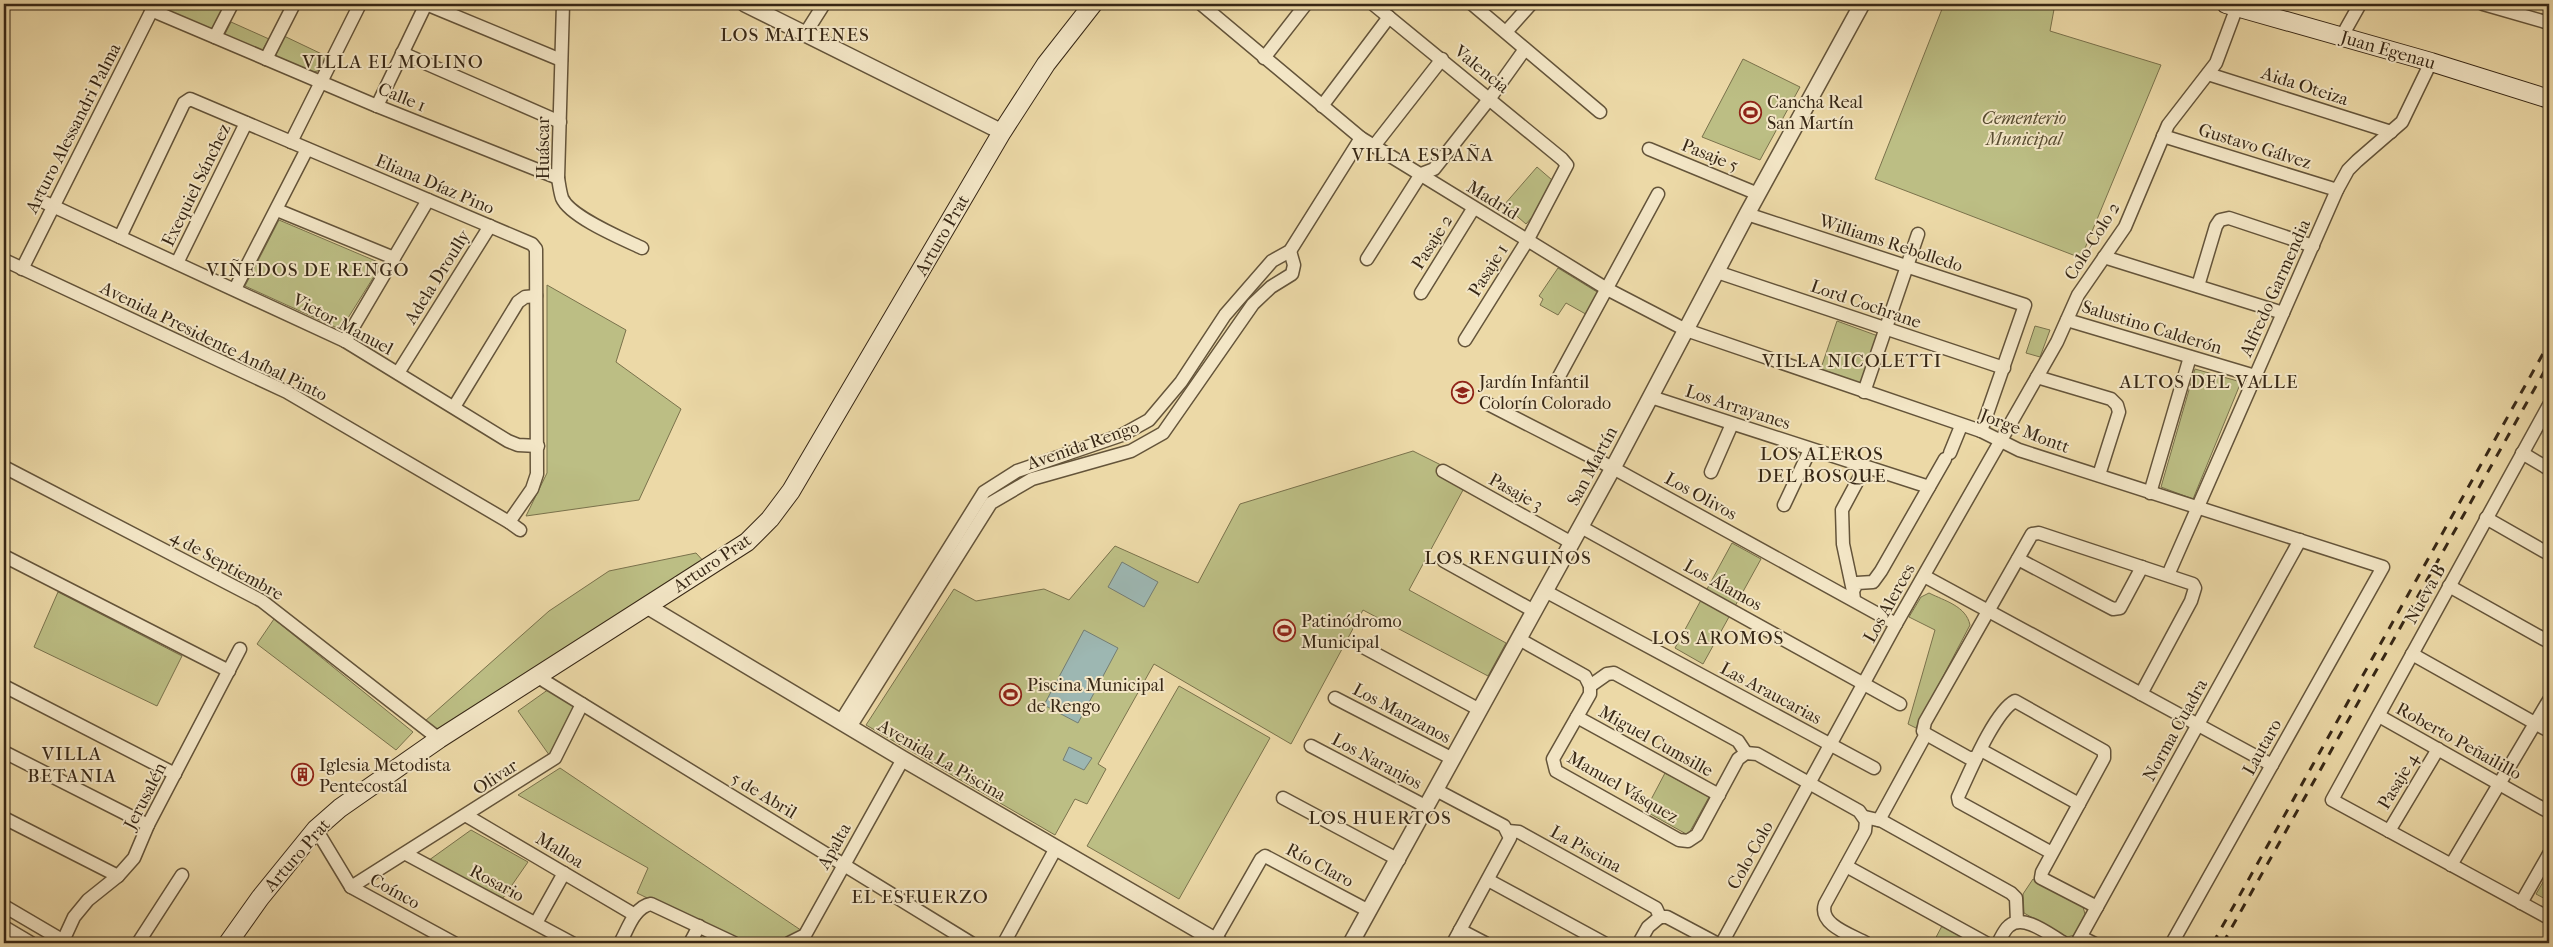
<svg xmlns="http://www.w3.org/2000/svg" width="2553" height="947" viewBox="0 0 2553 947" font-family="'IM FELL French Canon',serif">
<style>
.green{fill:#bcbe84;stroke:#7a724c}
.water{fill:#9db7b2;stroke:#747d73}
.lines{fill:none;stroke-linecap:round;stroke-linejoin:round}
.minor-casing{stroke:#64543a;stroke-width:15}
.tertiary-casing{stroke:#64543a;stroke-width:18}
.secondary-casing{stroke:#372715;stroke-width:20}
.minor{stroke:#f3e6c6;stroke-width:12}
.tertiary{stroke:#f3e6c6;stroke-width:15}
.secondary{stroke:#f3e6c6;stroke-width:18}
.rail{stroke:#372715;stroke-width:3;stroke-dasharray:9 9;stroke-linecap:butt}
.labels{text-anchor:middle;stroke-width:4;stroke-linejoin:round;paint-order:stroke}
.street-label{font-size:18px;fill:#372715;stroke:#f3e6c6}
.poi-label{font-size:18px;fill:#372715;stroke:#f3e6c6;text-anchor:start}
.park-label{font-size:18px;font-style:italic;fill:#584d31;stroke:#f3e6c6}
.neighbourhood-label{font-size:19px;letter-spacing:1px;fill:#372715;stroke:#f3e6c6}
</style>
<rect width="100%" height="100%" fill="#ecd9a7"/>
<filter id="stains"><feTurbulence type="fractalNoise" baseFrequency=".004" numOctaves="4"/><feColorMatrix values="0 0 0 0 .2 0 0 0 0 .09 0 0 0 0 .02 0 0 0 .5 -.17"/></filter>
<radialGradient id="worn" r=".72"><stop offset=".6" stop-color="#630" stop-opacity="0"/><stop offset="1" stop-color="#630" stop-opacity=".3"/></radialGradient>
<g class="green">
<polygon points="166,4 221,4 224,5 213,28 207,29 165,10"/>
<polygon points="1944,4 1984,4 1996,8 1998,4 2055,4 2050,31 2161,65 2081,258 1875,179"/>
<polygon points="231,22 269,39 262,51 226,37 225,34"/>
<polygon points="284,36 326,56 318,71 313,72 275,57"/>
<polygon points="1743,59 1800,87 1760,160 1702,137"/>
<polygon points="1537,167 1559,186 1526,224 1504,205"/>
<polygon points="279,220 378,262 378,270 343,326 335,327 245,286"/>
<polygon points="1558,268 1602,295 1591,317 1566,303 1558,315 1540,305 1543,299 1539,296"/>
<polygon points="547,285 626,330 616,362 681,409 639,500 526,516 547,473"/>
<polygon points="1837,321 1878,336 1860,388 1819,374"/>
<polygon points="2035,326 2050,330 2040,357 2026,353"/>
<polygon points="2195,369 2241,382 2193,499 2161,487"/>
<polygon points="1413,451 1469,479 1409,590 1506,643 1488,676 1363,610 1291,744 1154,664 1098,764 1106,769 1087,804 1075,799 1055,835 866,725 954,589 976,601 1044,589 1069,600 1115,546 1198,583 1240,504"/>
<polygon points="1732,543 1761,559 1703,664 1675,648"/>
<polygon points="696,553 707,565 448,736 425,721 549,611 609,571"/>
<polygon points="58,592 182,656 157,706 34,647"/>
<path d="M1929,593C1945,601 1966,606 1970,625L1916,728L1908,724L1935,630L1909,617L1921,597Z"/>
<polygon points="274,619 413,732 396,750 257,644"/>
<polygon points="1179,686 1270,738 1179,899 1087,846"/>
<polygon points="549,689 583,712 552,759 518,711"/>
<polygon points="560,768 820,943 739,943 637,893 648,868 518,795"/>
<polygon points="1665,773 1709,797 1688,835 1645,811"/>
<polygon points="471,830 528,862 503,898 425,863"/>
<polygon points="2549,872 2549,901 2536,894"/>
<polygon points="2033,879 2083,907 2085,914 2075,935 2067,937 2024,913 2023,894"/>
<polygon points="1943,924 1978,943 1933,943"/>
</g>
<g class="water">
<polygon points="1122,562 1158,582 1144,607 1108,587"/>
<polygon points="1084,630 1118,648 1078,723 1044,705"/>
<polygon points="1069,747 1092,758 1084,770 1063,760"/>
</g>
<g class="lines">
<defs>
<g id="minor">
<polyline points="426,4 561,60"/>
<path d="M563,4L558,178C559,184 560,192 562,198C570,217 623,239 642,248"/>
<polyline points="1201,4 1361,138 1607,289 1686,330 1981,431 2019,450 2383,567 2172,943"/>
<polyline points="1373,4 1562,159 1567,165 1527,241 1465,340"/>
<polyline points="1472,4 1600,112"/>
<polyline points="2483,4 2549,23"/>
<polyline points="151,10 377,106 558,178"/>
<polyline points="1506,32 1531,4"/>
<polyline points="805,34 824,4"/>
<polyline points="2342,36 2360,4"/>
<polyline points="215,37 232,4"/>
<polyline points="402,53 560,122"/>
<polyline points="1264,58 1306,4"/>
<polyline points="266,59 294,4"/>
<polyline points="2208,74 2391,132"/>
<polyline points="377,106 426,4"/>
<polyline points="1322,106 1389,17"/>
<polyline points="2163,136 2337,190"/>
<polyline points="291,142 360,4"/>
<polyline points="1374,146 1442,59"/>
<polyline points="1649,149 1758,194"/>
<polyline points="44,202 345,341 508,441 518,445 538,446"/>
<polyline points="277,210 394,258"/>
<polyline points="1747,214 2025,305 1981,431"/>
<polyline points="120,237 184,103 190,99 532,244 536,249 537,474 532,489 509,522 520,530"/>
<polyline points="2104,257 2283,313"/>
<polyline points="1367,259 1421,174 1434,169 1490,98 1525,49"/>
<polyline points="4,260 287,392 509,522"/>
<polyline points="177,263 246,123"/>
<polyline points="22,269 155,4"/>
<polyline points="1717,272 2004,368"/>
<polyline points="2198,286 2216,226 2220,220 2229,218 2313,246"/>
<polyline points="235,289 307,149"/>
<polyline points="1421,293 1473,209"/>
<polyline points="2067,320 2255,376"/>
<polyline points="345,341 428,200"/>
<polyline points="398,373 490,226"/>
<polyline points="2037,377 2111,399 2117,405 2119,412 2099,475"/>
<polyline points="1556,382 1658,194"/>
<polyline points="1864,392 1918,234"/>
<polyline points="1651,397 1929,487"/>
<polyline points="1488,404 1613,468 1896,624"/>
<polyline points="2549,405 2332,800 2549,918"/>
<polyline points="454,407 518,302 525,297 536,296"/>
<polyline points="1950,453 1961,426"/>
<polyline points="2522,453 2549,469"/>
<polyline points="4,467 262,601 439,739"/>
<polyline points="1443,471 1572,543"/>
<polyline points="1711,472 1732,424"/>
<polyline points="2150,493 2190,357"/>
<polyline points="1784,505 1810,450"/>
<polyline points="2486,518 2549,554"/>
<polyline points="1581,527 1900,704"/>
<polyline points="4,556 229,671"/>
<polyline points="2018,559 2113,609 2120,608 2142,567"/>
<polyline points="1444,561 1534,611"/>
<polyline points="2168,575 2337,190 2348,170 2357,161 2402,122 2431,62"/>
<polyline points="1924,576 2272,765"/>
<polyline points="2449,586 2549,642"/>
<polyline points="1545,591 1874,768"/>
<polyline points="1853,591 1843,544 1842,510 1865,467"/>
<polyline points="1854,600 1853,591 1857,583 1873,582 1881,571 1945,459"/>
<path d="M1519,639L1585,676L1590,686V694L1553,759L1556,771L1679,840L1688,841L1697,835L1738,759L1746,753L1757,754L1859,811L1866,821L1865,831L1825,904C1818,925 1852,935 1866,943"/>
<polyline points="1363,647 1480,710"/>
<polyline points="2412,654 2549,731"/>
<polyline points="538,677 971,943"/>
<polyline points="4,686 175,774"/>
<polyline points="1590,686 1607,674 1614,673 1738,741 1746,753"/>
<polyline points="1335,698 1453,759"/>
<polyline points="2379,716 2549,812"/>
<polyline points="1577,717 1719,795"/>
<polyline points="841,721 984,492 1017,471 1122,435 1149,420 1181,382 1225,315 1272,261 1290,251 1361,138"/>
<polyline points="850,727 991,503 1032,479 1131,451 1163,433 1253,304 1271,287 1292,274 1294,265 1290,251"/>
<polyline points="1311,746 1427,807"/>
<polyline points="1981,750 2079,804"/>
<polyline points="4,752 148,825"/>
<polyline points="1976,758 1969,758 1926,734 1923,731 1925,722 2032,534 2039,533 2193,584 2195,588 2191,601 2141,694"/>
<polyline points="1436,790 1504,826 1510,838 1453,943"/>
<polyline points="1283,798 1399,860"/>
<polyline points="467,816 635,915"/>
<polyline points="1865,817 1882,821 2011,893 2016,898 2017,922"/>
<polyline points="4,818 118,876"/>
<polyline points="1879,820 1926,734"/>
<polyline points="316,829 351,887 454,943"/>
<polyline points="1508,831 1519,832 1656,908 1660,917"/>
<polyline points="2389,831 2438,749"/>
<path d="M2052,853L1959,802L1958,797C1969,774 1994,712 2015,701L2104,751V758L2042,872L2041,878L2097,907"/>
<polyline points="406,854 572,943"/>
<polyline points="2451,865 2549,700"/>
<polyline points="1846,866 1986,943"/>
<polyline points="1488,880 1604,943"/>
<polyline points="351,887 555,758 582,704"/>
<polyline points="2521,903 2549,854"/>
<polyline points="4,906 67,943"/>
<polyline points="1660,917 1667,917 1716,943"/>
<polyline points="536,923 564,873"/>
<polyline points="4,927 31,943"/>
<polyline points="1460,930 1485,943"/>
<polyline points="2081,937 2093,943"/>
<polyline points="62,943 74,917 88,900 118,876 134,858 148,825 240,649"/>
<polyline points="138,943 182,875"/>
<path d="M620,943C628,929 634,907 651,904L734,943"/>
<polyline points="690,943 699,926"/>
<polyline points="789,943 805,935 903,759"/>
<polyline points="1004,943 1056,848"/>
<polyline points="1213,943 1261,859 1265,856 1369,911"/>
<polyline points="1639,943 1648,927 1660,917"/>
<polyline points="1722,943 1896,624 2057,342 2078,295 2125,227 2168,125 2216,63 2238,4"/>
<path d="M1998,943C2001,938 2004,930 2009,926C2024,913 2051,936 2064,943"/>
<polyline points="2077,943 2300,540"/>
</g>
<g id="tertiary">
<polyline points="745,4 1002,132"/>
<polyline points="647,606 903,759 1220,943"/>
<polyline points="1351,943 1613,468 1747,214 1862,4"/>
</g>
<g id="secondary">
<polyline points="2226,4 2431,62 2549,99"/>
<polyline points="228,943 260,898 316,829 340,808 439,739 747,542 770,519 791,491 1002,132 1046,64 1093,4"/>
</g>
</defs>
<use href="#minor" class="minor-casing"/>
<use href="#tertiary" class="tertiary-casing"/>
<use href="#secondary" class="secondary-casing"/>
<use href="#minor" class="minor"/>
<use href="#tertiary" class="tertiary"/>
<use href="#secondary" class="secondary"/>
<g class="rail">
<polyline points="2213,943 2549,343"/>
<polyline points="2223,943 2549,363"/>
</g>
</g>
<defs>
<symbol id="stadium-ring" viewBox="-11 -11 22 22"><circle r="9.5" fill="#f3e6c6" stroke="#8f2418" stroke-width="1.5"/><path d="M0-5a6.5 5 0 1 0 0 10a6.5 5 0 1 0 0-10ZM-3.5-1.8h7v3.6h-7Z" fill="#8f2418"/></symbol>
<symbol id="school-ring" viewBox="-11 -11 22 22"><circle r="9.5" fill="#f3e6c6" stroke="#8f2418" stroke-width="1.5"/><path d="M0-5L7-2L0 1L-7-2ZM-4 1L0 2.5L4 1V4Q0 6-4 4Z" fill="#8f2418"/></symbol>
<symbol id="building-ring" viewBox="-11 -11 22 22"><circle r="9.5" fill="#f3e6c6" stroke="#8f2418" stroke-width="1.5"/><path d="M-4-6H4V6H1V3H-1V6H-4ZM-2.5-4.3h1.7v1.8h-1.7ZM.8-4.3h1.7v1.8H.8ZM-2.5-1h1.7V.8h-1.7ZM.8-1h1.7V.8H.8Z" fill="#8f2418"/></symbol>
</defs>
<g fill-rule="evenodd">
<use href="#stadium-ring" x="1738" y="100" width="25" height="25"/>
<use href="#school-ring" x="1450" y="380" width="25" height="25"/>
<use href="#stadium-ring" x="1272" y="618" width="25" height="25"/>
<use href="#stadium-ring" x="998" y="682" width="25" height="25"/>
<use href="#building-ring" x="290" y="762" width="25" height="25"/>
</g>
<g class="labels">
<g class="street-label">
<text transform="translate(2388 50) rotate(16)" y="6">Juan Egenau</text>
<text transform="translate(1482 69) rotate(39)" y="6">Valencia</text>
<text transform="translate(2305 86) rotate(18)" y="6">Aida Oteiza</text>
<text transform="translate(402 97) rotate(22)" y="6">Calle 1</text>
<text transform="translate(73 128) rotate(-63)" y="6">Arturo Alessandri Palma</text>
<text transform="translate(2255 146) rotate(17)" y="6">Gustavo Gálvez</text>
<text transform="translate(543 148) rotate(-90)" y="6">Huáscar</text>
<text transform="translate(1710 155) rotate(22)" y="6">Pasaje 5</text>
<text transform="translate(435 184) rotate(23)" y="6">Eliana Díaz Pino</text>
<text transform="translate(196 185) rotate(-64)" y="6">Exequiel Sánchez</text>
<text transform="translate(1493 200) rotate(32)" y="6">Madrid</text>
<text transform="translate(942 235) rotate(-60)" y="6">Arturo Prat</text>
<text transform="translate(2092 241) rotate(-58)" y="6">Colo-Colo 2</text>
<text transform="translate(1432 242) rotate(-58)" y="6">Pasaje 2</text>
<text transform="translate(1891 243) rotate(18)" y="6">Williams Rebolledo</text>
<text transform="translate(1488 270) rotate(-58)" y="6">Pasaje 1</text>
<text transform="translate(437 277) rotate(-58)" y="6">Adela Droully</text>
<text transform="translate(2275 288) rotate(-66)" y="6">Alfredo Garmendia</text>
<text transform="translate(1866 304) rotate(19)" y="6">Lord Cochrane</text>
<text transform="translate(343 324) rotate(28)" y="6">Victor Manuel</text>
<text transform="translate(2152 327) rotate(17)" y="6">Salustino Calderón</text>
<text transform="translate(214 341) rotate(26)" y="6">Avenida Presidente Aníbal Pinto</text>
<text transform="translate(1738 407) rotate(18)" y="6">Los Arrayanes</text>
<text transform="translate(2025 431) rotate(21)" y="6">Jorge Montt</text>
<text transform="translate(1083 445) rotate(-19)" y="6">Avenida Rengo</text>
<text transform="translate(1592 466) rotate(-62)" y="6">San Martín</text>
<text transform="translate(1516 492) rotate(29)" y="6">Pasaje 3</text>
<text transform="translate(1701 496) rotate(29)" y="6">Los Olivos</text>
<text transform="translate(712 563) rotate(-34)" y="6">Arturo Prat</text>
<text transform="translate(227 565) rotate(29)" y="6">4 de Septiembre</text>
<text transform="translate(1723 585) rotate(29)" y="6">Los Álamos</text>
<text transform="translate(2425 594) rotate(-61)" y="6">Nueva B</text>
<text transform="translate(1889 603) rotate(-61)" y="6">Los Alerces</text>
<text transform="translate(1771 693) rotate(28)" y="6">Las Araucarias</text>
<text transform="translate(1402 713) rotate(28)" y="6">Los Manzanos</text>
<text transform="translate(2175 730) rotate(-61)" y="6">Norma Cuadra</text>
<text transform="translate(1656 741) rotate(29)" y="6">Miguel Cumsille</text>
<text transform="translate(2459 741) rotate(29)" y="6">Roberto Peñailillo</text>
<text transform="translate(2262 747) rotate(-61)" y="6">Lautaro</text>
<text transform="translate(942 760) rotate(30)" y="6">Avenida La Piscina</text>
<text transform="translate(1377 761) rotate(28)" y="6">Los Naranjos</text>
<text transform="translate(495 777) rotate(-33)" y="6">Olivar</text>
<text transform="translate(2398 781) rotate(-59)" y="6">Pasaje 4</text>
<text transform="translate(1623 787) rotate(30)" y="6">Manuel Vásquez</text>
<text transform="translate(764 795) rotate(31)" y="6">5 de Abril</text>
<text transform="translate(145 796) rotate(-63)" y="6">Jerusalén</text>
<text transform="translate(834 846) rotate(-61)" y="6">Apalta</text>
<text transform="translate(1586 849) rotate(29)" y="6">La Piscina</text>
<text transform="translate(560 850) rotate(31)" y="6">Malloa</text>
<text transform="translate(297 855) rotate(-49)" y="6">Arturo Prat</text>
<text transform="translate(1750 855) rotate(-61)" y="6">Colo-Colo</text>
<text transform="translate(1320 865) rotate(28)" y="6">Río Claro</text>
<text transform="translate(497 883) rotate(28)" y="6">Rosario</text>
<text transform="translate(395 891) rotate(29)" y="6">Coínco</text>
</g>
<g class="poi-label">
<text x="1767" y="108">Cancha Real<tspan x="1767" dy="21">San Martín</tspan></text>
<text x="1479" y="388">Jardín Infantil<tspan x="1479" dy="21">Colorín Colorado</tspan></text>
<text x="1301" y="627">Patinódromo<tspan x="1301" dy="21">Municipal</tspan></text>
<text x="1027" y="691">Piscina Municipal<tspan x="1027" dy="21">de Rengo</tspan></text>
<text x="319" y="771">Iglesia Metodista<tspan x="319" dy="21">Pentecostal</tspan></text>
</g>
<g class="park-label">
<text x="2024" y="124">Cementerio<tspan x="2024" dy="21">Municipal</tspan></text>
</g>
<g class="neighbourhood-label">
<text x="795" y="41">LOS MAITENES</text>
<text x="393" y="68">VILLA EL MOLINO</text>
<text x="1423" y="161">VILLA ESPAÑA</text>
<text x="308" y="276">VIÑEDOS DE RENGO</text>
<text x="1852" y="367">VILLA NICOLETTI</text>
<text x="2209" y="388">ALTOS DEL VALLE</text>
<text x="1822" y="460">LOS ALEROS<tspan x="1822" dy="22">DEL BOSQUE</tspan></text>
<text x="1508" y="564">LOS RENGUINOS</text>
<text x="1718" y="644">LOS AROMOS</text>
<text x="72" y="760">VILLA<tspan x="72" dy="22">BETANIA</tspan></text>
<text x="1380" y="824">LOS HUERTOS</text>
<text x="920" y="903">EL ESFUERZO</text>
</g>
</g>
<rect width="2553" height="947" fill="none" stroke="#ecd9a7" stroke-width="20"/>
<rect x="5" y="5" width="2543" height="937" fill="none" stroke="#372715" stroke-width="2.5"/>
<rect x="10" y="10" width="2533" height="927" fill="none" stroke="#372715"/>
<rect width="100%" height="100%" filter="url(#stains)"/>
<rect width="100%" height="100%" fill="url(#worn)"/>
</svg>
